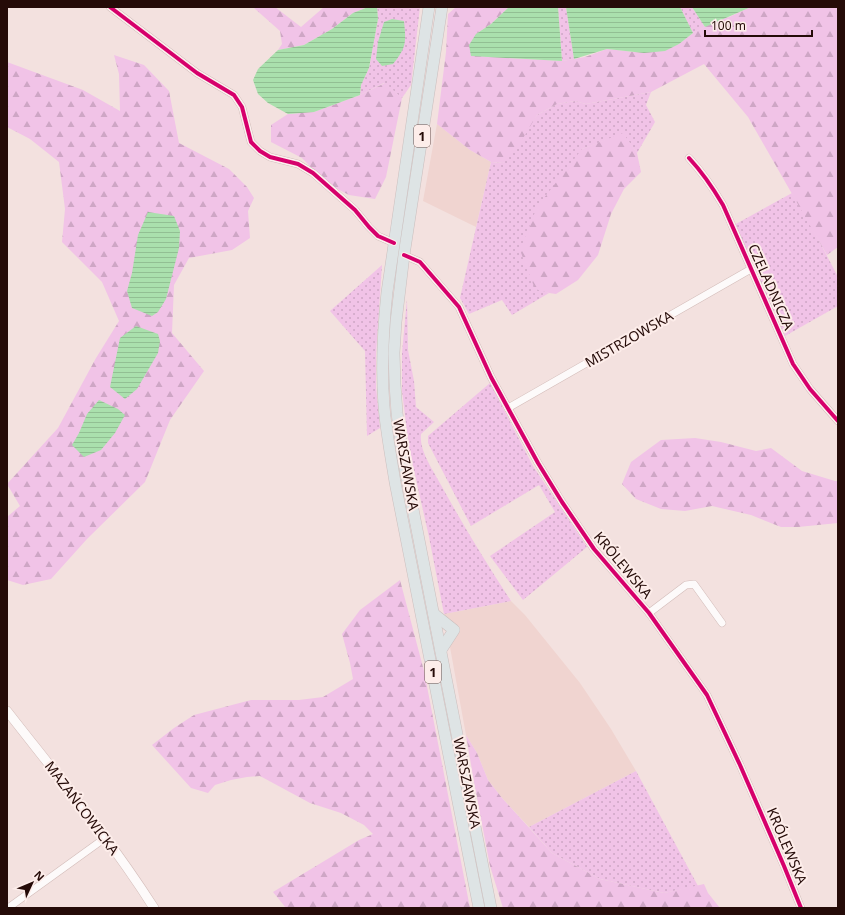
<svg xmlns="http://www.w3.org/2000/svg" width="845" height="915" viewBox="0 0 845 915" font-family="'Noto Sans',sans-serif">
<style>
.built{fill:#f0d4d0}
.green{fill:url(#green-dots)}
.forest{fill:url(#forest-firs)}
.water{fill:url(#water-rules)}
.lines{fill:none;stroke-linecap:round;stroke-linejoin:round}
.minor-casing{stroke:#d3bcb9;stroke-width:8}
.tertiary-casing{stroke:#d3bcb9;stroke-width:10}
.primary-casing{stroke:#cbbfbe;stroke-width:12}
.minor{stroke:#fdfafa;stroke-width:7}
.tertiary{stroke:#fdfafa;stroke-width:9}
.primary{stroke:#dee4e5;stroke-width:11}
.cycleway-casing{stroke:#fdedea;stroke-width:6}
.cycleway{stroke:#d6006c;stroke-width:4}
.labels{text-anchor:middle;stroke-width:4;stroke-linejoin:round;paint-order:stroke}
.shield{fill:#fdedea;stroke:#664f4c;stroke-width:1}
.shield-label{font-size:13px;font-weight:bold;fill:#250b08}
.street-label{font-size:14px;fill:#250b08;stroke:#fdedea}
</style>
<defs>
<pattern id="green-dots" width="8" height="8" patternUnits="userSpaceOnUse"><rect width="8" height="8" fill="#f1c3e7"/><path d="M2 2h.1M6 6h.1" fill="none" stroke="#cea6c5" stroke-width="1.8" stroke-linecap="round"/></pattern>
<pattern id="forest-firs" width="22" height="20" patternUnits="userSpaceOnUse"><rect width="22" height="20" fill="#f1c3e7"/><path d="M5 1l3.5 6h-7zM16 11l3.5 6h-7z" fill="#cea6c5"/></pattern>
<pattern id="water-rules" width="6" height="5" patternUnits="userSpaceOnUse"><rect width="6" height="5" fill="#aae0ad"/><path d="M0 2.5h6" fill="none" stroke="#92bf93"/></pattern>
</defs>
<rect width="100%" height="100%" fill="#f3e1df"/>
<g class="built">
<polygon points="437,124 470,150 491,162 476,227 423,201"/>
<polygon points="511,601 525,615 580,683 611,729 636,771 529,827 502,798 488,780 477,753 466,735 444,614"/>
</g>
<g class="green">
<polygon points="377,7 420,7 411,85 402,98 384,83 360,95 361,85 369,68 378,19"/>
<polygon points="558,7 566,7 574,59 562,61"/>
<polygon points="680,7 692,7 705,27 693,33"/>
<polygon points="651,92 646,105 655,122 637,153 623,134 582,149 535,288 549,293 512,315 502,300 469,314 460,298 491,162 503,163 537,115 557,104 575,101 586,104"/>
<polygon points="792,193 814,231 838,277 838,306 785,336 734,225"/>
<polygon points="382,265 376,354 376,387 380,428 367,436 365,351 330,311"/>
<path d="M407,299L408,350L414,381L416,407L434,422L421,434C419,451 433,470 441,485C463,525 486,563 511,601L444,614L429,537L409,448L402,391V353Z"/>
<polygon points="490,383 533,466 587,547 523,600 490,556 555,512 539,485 471,526 428,443 428,436"/>
<polygon points="636,771 698,886 664,893 600,879 552,853 529,827"/>
</g>
<g class="forest">
<polygon points="253,7 275,7 301,27 324,7 368,7 353,13 332,29 304,45 278,50 282,44 280,31"/>
<polygon points="456,7 509,7 491,24 476,34 492,57 562,61 585,57 607,49 644,53 679,44 693,33 714,22 729,17 751,7 838,7 838,247 827,255 748,117 704,64 651,92 586,104 575,101 557,104 537,115 516,150 503,163 491,162 470,150 437,124 446,52 448,14"/>
<polygon points="114,55 144,65 169,91 179,143 229,169 247,187 254,198 248,211 250,238 232,250 189,258 174,285 172,333 204,371 170,420 145,482 87,539 51,579 23,585 7,580 7,517 20,506 7,484 58,428 96,358 119,321 102,282 62,242 65,209 59,162 30,139 7,127 7,62 83,90 120,111 119,74"/>
<polygon points="385,83 402,98 386,177 375,199 349,195 326,183 302,158 271,142 271,125 288,114 314,112 360,95"/>
<polygon points="623,133 637,153 641,172 624,189 611,214 598,255 578,280 556,294 549,293 535,289 520,250 537,207 582,149"/>
<polygon points="695,438 721,442 756,451 771,448 802,471 835,481 838,481 838,523 798,527 781,527 751,515 712,506 685,511 661,509 636,499 622,484 631,462 661,440"/>
<polygon points="400,580 424,671 470,908 286,908 273,892 359,840 373,834 364,825 341,813 310,803 260,776 247,777 231,780 215,785 208,793 191,788 152,745 174,728 194,715 251,700 299,700 323,697 353,679 350,663 342,634 360,610"/>
<polygon points="466,735 477,753 488,780 502,798 552,853 600,879 664,893 704,884 708,893 720,908 503,908 490,866 474,782"/>
</g>
<g class="water">
<polygon points="368,7 377,7 378,19 369,68 361,85 360,95 314,112 288,114 268,103 258,94 253,80 258,69 278,50 304,45 332,29 353,13"/>
<polygon points="509,7 558,7 562,61 471,56 469,45 476,34 491,24"/>
<polygon points="566,7 680,7 693,33 679,44 665,51 644,53 607,49 574,59"/>
<polygon points="692,7 751,7 705,27"/>
<path d="M392,19L404,21C406,42 407,47 393,64L382,66L376,59L378,42L384,22Z"/>
<polygon points="148,212 174,216 180,231 179,248 166,299 158,312 152,316 132,308 127,291 132,273 138,235"/>
<polygon points="136,326 158,334 160,341 158,353 137,389 125,399 110,387 120,338"/>
<polygon points="99,400 118,409 125,415 115,433 101,450 84,457 72,445 79,433 87,414"/>
</g>
<g class="lines">
<defs>
<g id="minor">
<polyline points="110,7 197,73 234,95 242,107 251,142 260,151 270,157 298,164 313,173 355,210 369,227 378,236 394,243"/>
<path d="M689,158C702,172 713,188 723,205L793,364L810,389L838,421"/>
<polyline points="404,255 420,262 459,307 491,377 538,463 562,502 594,549 649,613 707,695 740,765 784,866 801,908"/>
<polyline points="508,408 751,269"/>
<polyline points="649,613 686,585 694,584 722,623"/>
<polyline points="8,908 105,838"/>
</g>
<path id="tertiary" d="M7,711C57,775 110,839 154,908"/>
<g id="primary">
<path d="M429,7L387,292C383,330 381,368 384,406C386,431 391,457 395,482L479,908"/>
<polyline points="442,7 404,255 396,322 394,353 395,384 397,413 403,458 491,908"/>
<polyline points="434,614 454,630 441,650"/>
</g>
</defs>
<use href="#minor" class="minor-casing"/>
<use href="#tertiary" class="tertiary-casing"/>
<use href="#primary" class="primary-casing"/>
<use href="#minor" class="minor"/>
<use href="#tertiary" class="tertiary"/>
<use href="#primary" class="primary"/>
<defs>
<g id="cycleway">
<polyline points="110,7 197,73 234,95 242,107 251,142 260,151 270,157 298,164 313,173 355,210 369,227 378,236 394,243"/>
<path d="M689,158C702,172 713,188 723,205L793,364L810,389L838,421"/>
<polyline points="404,255 420,262 459,307 491,377 538,463 562,502 594,549 649,613 707,695 740,765 784,866 801,908"/>
</g>
</defs>
<use href="#cycleway" class="cycleway-casing"/>
<use href="#cycleway" class="cycleway"/>
</g>
<g class="labels">
<g class="shield">
<rect x="414" y="125" width="16" height="22" rx="3"/>
<rect x="425" y="661" width="16" height="22" rx="3"/>
</g>
<g class="shield-label">
<text x="422" y="141">1</text>
<text x="433" y="677">1</text>
</g>
<g class="street-label">
<text transform="translate(771 287) rotate(66)" y="5">CZELADNICZA</text>
<text transform="translate(629 339) rotate(-30)" y="5">MISTRZOWSKA</text>
<text transform="translate(406 465) rotate(80)" y="5">WARSZAWSKA</text>
<text transform="translate(623 565) rotate(50)" y="5">KRÓLEWSKA</text>
<text transform="translate(467 783) rotate(79)" y="5">WARSZAWSKA</text>
<text transform="translate(82 808) rotate(53)" y="5">MAZAŃCOWICKA</text>
<text transform="translate(787 846) rotate(67)" y="5">KRÓLEWSKA</text>
</g>
</g>
<rect width="845" height="915" fill="none" stroke="#250b08" stroke-width="16"/>
<g transform="translate(32 883) rotate(46)" stroke="#fdedea" stroke-width="3" paint-order="stroke">
<path d="M0-3L7 15L0 10L-7 15Z" fill="#250b08"/>
<text y="-6" font-size="11" font-weight="bold" text-anchor="middle" fill="#250b08">N</text>
</g>
<path d="M705 30v6h107v-6" fill="none" stroke="#250b08" stroke-width="2"/>
<text x="711" y="30" font-size="12" fill="#250b08" stroke="#fdedea" stroke-width="3" paint-order="stroke">100 m</text>
</svg>
